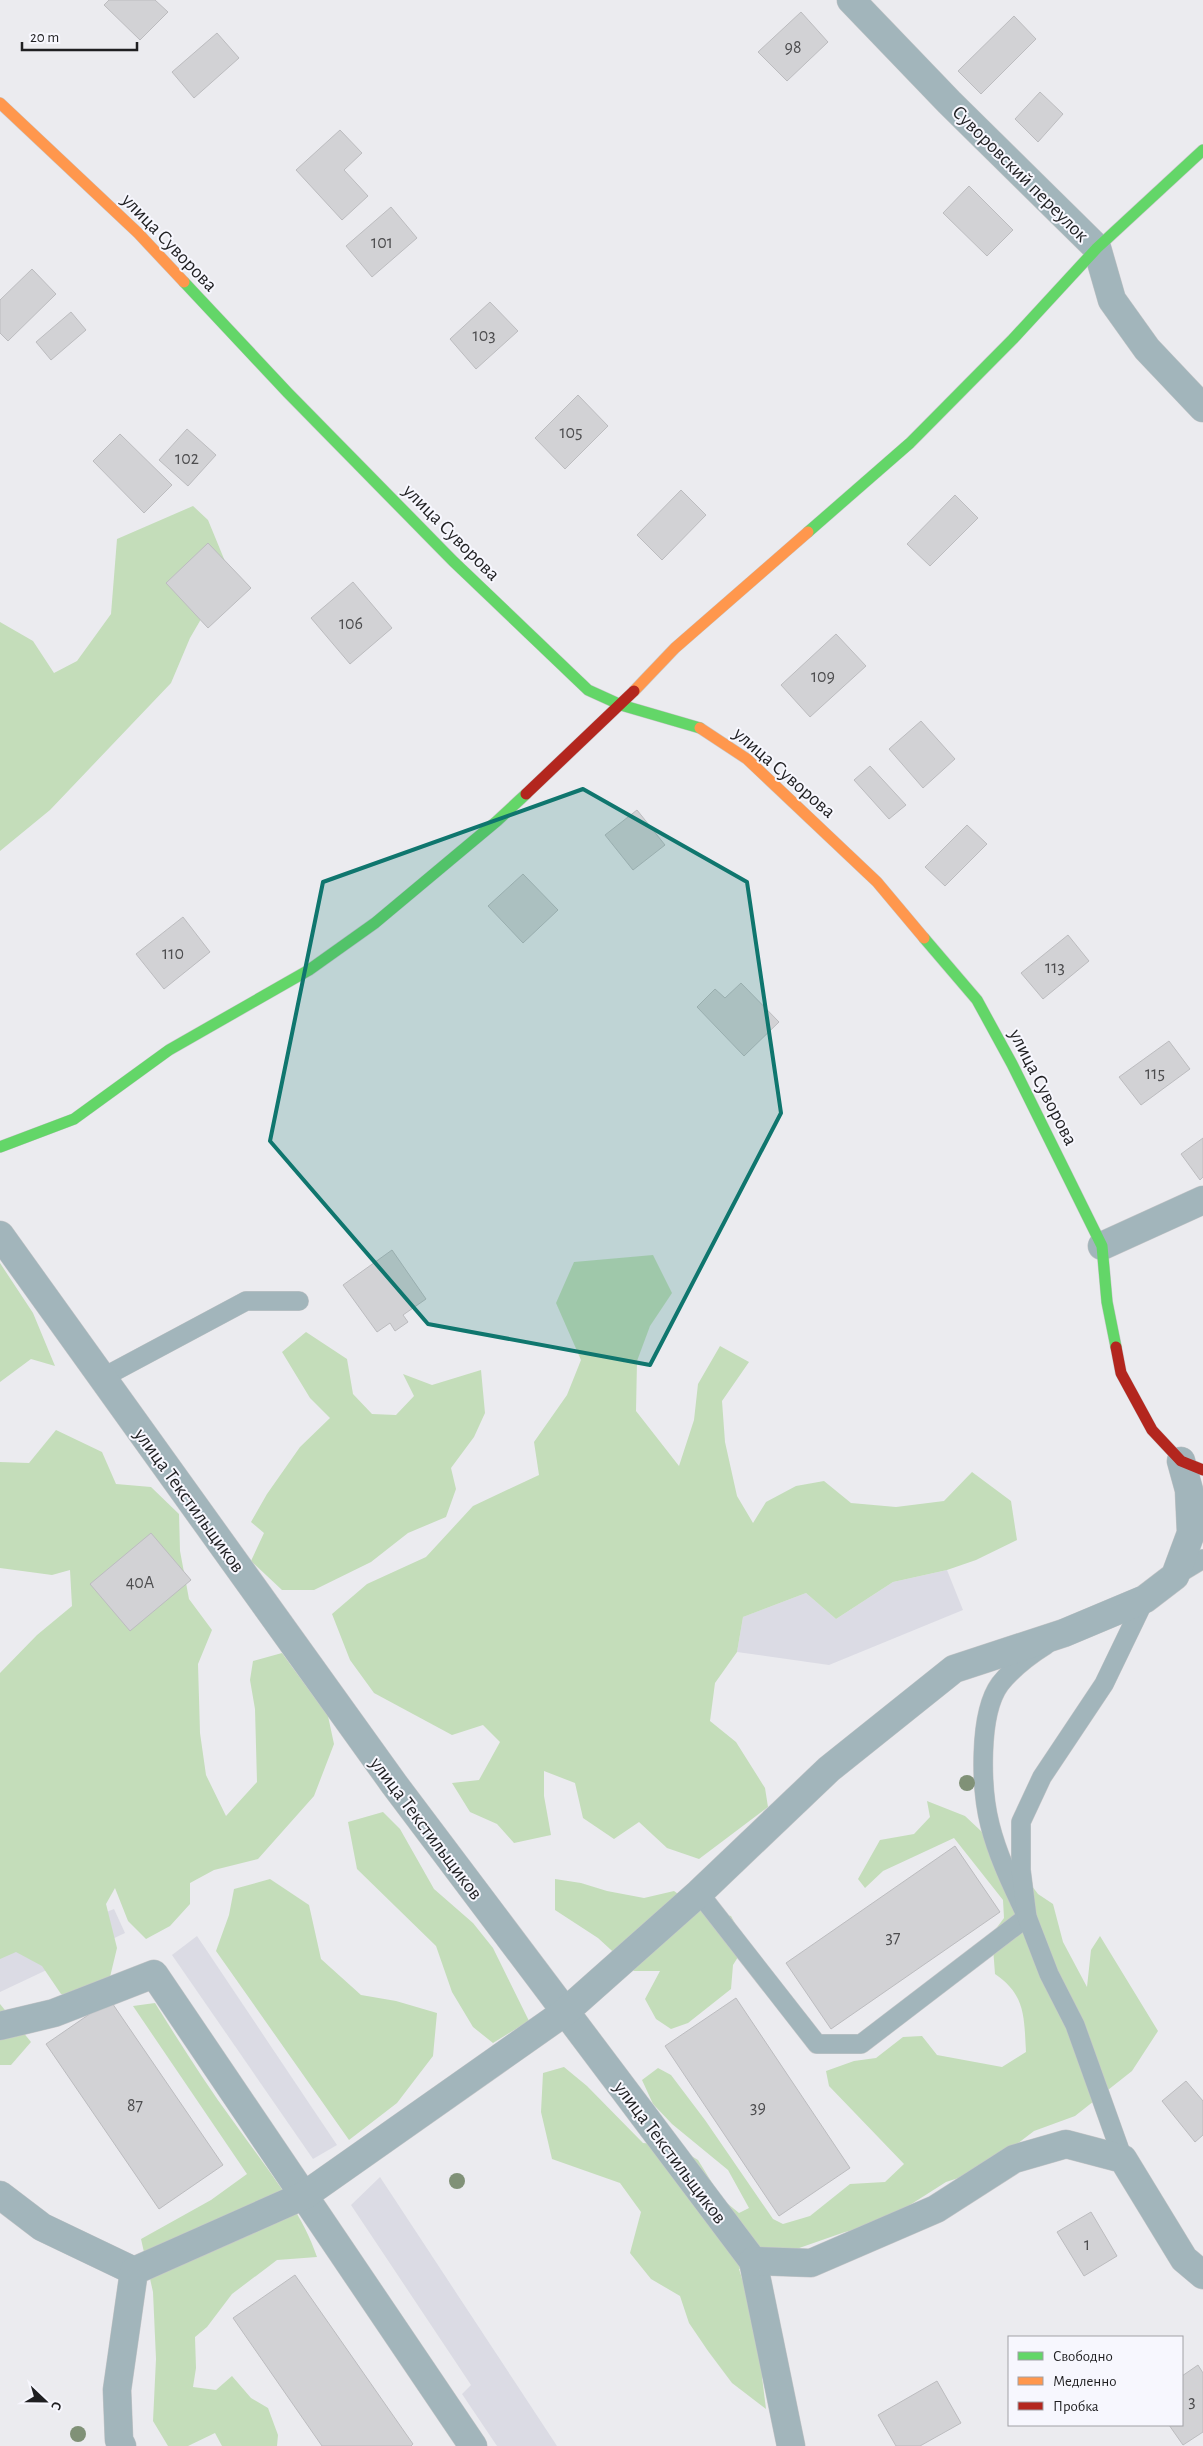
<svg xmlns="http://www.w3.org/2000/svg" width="1203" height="2446" viewBox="0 0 1203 2446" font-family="'Alegreya Sans',sans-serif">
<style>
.built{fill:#dbdbe4}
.green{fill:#c4ddba}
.building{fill:#d2d2d5;stroke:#bcbcbf}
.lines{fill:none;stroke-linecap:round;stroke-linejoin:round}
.lane-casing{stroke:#c7c7c9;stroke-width:20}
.street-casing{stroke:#c7c7c9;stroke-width:29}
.fast-casing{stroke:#c7c7c9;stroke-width:12}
.slow-casing{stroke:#c7c7c9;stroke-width:12}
.jam-casing{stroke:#c7c7c9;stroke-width:12}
.lane{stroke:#a2b5bb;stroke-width:19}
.street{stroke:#a2b5bb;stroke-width:28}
.fast{stroke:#63d668;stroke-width:11}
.slow{stroke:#ff974d;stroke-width:11}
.jam{stroke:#b3261e;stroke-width:11}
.tree{fill:#809177}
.marked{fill:#0f766e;fill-opacity:0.2;stroke:#0f766e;stroke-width:4;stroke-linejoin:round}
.labels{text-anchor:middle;stroke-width:4;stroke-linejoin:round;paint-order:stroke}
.number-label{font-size:18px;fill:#4d4d4f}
.street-label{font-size:20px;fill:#1f1f21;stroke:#f7f7fe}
</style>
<rect width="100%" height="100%" fill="#ebebef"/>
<g class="built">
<polygon points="947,1570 963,1610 829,1665 737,1652 743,1617 806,1593 836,1619 893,1582"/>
<polygon points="114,1909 125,1933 0,1992 0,1954"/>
<polygon points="197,1936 337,2145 313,2159 172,1955"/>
<polygon points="380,2177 557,2446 497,2446 462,2394 471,2385 351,2205"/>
</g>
<g class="green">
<polygon points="193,506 208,520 229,571 190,638 171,683 50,810 0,851 0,622 33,641 54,673 77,661 111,614 117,539"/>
<polygon points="653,1255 672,1293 650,1326 637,1361 636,1411 679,1466 694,1420 698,1384 720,1346 749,1362 722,1401 725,1442 737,1496 753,1523 766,1502 796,1486 824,1481 851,1503 896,1507 944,1501 972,1472 1011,1501 1017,1540 976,1560 947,1570 893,1582 836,1619 806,1593 743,1617 737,1652 715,1683 710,1721 736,1742 765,1788 768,1807 699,1859 667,1848 639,1822 614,1839 583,1818 575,1783 544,1771 544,1796 551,1835 514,1843 497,1824 470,1812 452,1783 479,1780 500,1742 483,1725 452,1735 374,1693 350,1660 332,1614 367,1584 426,1557 473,1506 539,1475 534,1442 567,1395 581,1360 556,1303 574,1262"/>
<polygon points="0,1263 33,1313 55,1366 31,1359 0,1382"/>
<polygon points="306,1332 347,1359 353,1394 372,1414 396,1415 414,1396 403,1374 432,1385 481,1370 485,1413 474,1437 451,1468 456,1489 446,1517 408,1533 371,1562 314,1590 282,1590 251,1561 264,1533 251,1522 267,1494 300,1447 330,1418 310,1398 282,1352"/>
<polygon points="56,1430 102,1452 116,1484 151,1487 179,1514 180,1551 189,1599 212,1630 198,1664 200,1733 206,1775 226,1816 257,1782 255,1709 250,1680 253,1661 282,1653 328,1716 334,1744 314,1796 258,1859 214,1870 190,1883 190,1904 170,1926 146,1939 128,1921 115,1888 106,1904 117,1948 110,1977 85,1996 61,1994 42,1966 16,1952 0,1959 0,1673 37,1635 72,1606 70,1570 52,1575 0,1568 0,1462 29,1463"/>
<path d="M927,1801L965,1816L1013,1861L1038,1894L1053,1904L1063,1942L1087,1987L1091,1950L1100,1936L1158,2031L1132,2071L1075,2116L1034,2131L983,2170L946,2182L880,2224L845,2232L739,2269L762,2342V2377L766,2409L732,2383L708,2351L689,2323L680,2296L651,2279L630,2253L641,2212L620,2183L552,2159L541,2112L543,2073L564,2067L587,2086L643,2143L675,2146L698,2160L722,2199L739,2213L749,2208L728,2170L672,2124L653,2104L642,2080L658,2068L671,2075L705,2120L773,2219L783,2224L810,2216L850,2184L885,2182L904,2164L829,2086L826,2071L854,2061L876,2058L903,2037L922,2036L937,2055L1002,2067L1026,2052C1024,2018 1026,1995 995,1974L992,1934L1004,1918L1003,1900L954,1838L883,1871L865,1888L858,1879L880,1840L914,1834L930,1817Z"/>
<polygon points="383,1812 400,1829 434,1889 473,1923 493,1948 529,2021 493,2043 473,2027 452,1992 436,1946 357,1869 348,1822"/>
<polygon points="270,1879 309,1905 321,1959 361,1995 396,2001 437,2013 433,2056 397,2103 349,2140 216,1951 229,1915 234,1889"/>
<polygon points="555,1879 581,1883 607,1891 644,1898 674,1891 696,1907 731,1916 746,1944 733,1965 731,1989 688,2023 671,2029 656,2019 645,1999 660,1971 634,1971 598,1938 555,1910"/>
<path d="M155,2003C180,2043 205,2083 233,2121C263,2164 300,2207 317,2257L277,2260L232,2294L207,2327L195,2337L196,2368L193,2387L216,2390L232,2376L251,2398L268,2408L278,2435L277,2446H222L215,2433L188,2446H168L153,2421L156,2359L153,2292L141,2239L211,2200L247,2174L133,2006Z"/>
<polygon points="0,2004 31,2042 11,2065 0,2065"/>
</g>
<g class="building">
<polygon points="109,0 155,0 168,12 140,40 104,5"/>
<polygon points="801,12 828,42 787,81 758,52"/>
<polygon points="1014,16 1036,39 981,94 958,71"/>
<polygon points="217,33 239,58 194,98 172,72"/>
<polygon points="1040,92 1063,114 1038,142 1015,119"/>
<polygon points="340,130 362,153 344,170 368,196 342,220 296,170"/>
<polygon points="969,186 1013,230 987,256 943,213"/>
<polygon points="391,207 417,238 372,277 346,246"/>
<polygon points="32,269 56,294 8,341 0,333 0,300"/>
<polygon points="490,302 518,331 476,369 450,339"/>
<polygon points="71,312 86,330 51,360 36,342"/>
<polygon points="578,395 608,426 565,469 535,438"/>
<polygon points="187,429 216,455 188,486 159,460"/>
<polygon points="120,434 172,485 144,513 93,461"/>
<polygon points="681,490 706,515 662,560 637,535"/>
<polygon points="955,495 978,518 930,566 907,544"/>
<polygon points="208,543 251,588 208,628 166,583"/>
<polygon points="353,582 392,628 350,664 311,618"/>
<polygon points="836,634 866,666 810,717 781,685"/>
<polygon points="921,721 955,759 923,788 889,749"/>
<polygon points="870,766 906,805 889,819 854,780"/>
<polygon points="637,810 665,845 633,870 605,835"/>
<polygon points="967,825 987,844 945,886 925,867"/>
<polygon points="523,874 558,910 523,943 488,906"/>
<polygon points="183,917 210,952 164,989 136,954"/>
<polygon points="1068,935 1089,961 1043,999 1021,973"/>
<polygon points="741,983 779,1022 744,1056 697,1007 715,989 725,998"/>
<polygon points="1169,1041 1190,1069 1141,1105 1119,1077"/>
<polygon points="1203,1138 1203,1177 1200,1180 1181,1154"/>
<polygon points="392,1250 426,1299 403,1315 408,1322 395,1331 390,1323 377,1332 343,1285"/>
<polygon points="151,1533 191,1580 130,1631 90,1584"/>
<polygon points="955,1846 1000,1912 831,2029 786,1963"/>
<polygon points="736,1998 850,2168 779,2216 665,2046"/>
<polygon points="110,2000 223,2165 159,2209 46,2044"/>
<polygon points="1186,2081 1203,2101 1203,2135 1195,2142 1162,2101"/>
<polygon points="1091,2212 1117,2256 1084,2276 1057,2232"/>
<polygon points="295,2275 413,2444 411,2446 322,2446 233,2318"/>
<polygon points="1198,2365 1203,2373 1203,2432 1183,2445 1169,2425 1182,2425 1182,2376"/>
<polygon points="937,2381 961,2423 920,2446 896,2446 878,2415"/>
</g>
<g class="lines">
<defs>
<g id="lane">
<polyline points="102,1378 246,1301 299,1301"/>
<polyline points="1175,1576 1203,1559"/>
<path d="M699,1893L817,2044H861L1027,1917C1013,1887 998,1857 990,1825C981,1790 978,1714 1000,1684C1012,1669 1030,1655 1046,1645"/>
<polyline points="1123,2159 1075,2025 1049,1974 1027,1917 1021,1870 1021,1822 1042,1777 1104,1684 1145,1599"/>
</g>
<g id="street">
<polyline points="851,0 949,102 1097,248 1112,300 1147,349 1203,408"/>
<polyline points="0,1235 394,1784 753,2261 791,2446"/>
<polyline points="1102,1246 1203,1200"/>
<polyline points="0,2026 54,2013 154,1974 473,2446"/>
<polyline points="0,2195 42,2227 134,2271"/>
<polyline points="753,2261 811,2263 936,2209 1014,2159 1066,2144 1123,2159 1184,2259 1203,2275"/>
<polyline points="122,2446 119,2440 117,2390 134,2271 305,2195 565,2012 699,1893 829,1769 954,1669 1064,1633 1145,1599 1175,1576 1191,1533 1189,1490 1181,1461"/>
</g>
<g id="fast">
<polyline points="184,282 288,393 453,561 588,690 621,705 700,728"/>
<polyline points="808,532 910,443 1013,339 1097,248 1203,150"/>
<polyline points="924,938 977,1000 1012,1064 1102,1246 1107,1302 1116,1347"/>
<polyline points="0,1147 74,1119 169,1050 309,970 375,923 497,821 526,794"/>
</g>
<g id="slow">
<polyline points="0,103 138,233 184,282"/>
<polyline points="634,691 675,648 808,532"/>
<polyline points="700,728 747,759 877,882 924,938"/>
</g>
<g id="jam">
<polyline points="526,794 634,691"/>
<polyline points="1116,1347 1121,1373 1152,1430 1181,1461 1203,1470"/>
</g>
</defs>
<use href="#lane" class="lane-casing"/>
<use href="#street" class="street-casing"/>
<use href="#fast" class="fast-casing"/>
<use href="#slow" class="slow-casing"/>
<use href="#jam" class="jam-casing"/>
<use href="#lane" class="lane"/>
<use href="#street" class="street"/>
<use href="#fast" class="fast"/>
<use href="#slow" class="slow"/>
<use href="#jam" class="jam"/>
</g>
<g class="tree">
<circle cx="967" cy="1783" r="8"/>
<circle cx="457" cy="2181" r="8"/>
<circle cx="78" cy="2434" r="8"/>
</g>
<path class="marked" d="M583,789L747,882L781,1113L650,1365L428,1324L270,1141L323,882Z"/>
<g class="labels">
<g class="number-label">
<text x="793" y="53">98</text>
<text x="382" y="248">101</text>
<text x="484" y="341">103</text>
<text x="571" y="438">105</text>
<text x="187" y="464">102</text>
<text x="351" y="629">106</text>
<text x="823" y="682">109</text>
<text x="173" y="959">110</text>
<text x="1055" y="973">113</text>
<text x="1155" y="1079">115</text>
<text x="140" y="1588">40А</text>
<text x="893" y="1943">37</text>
<text x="135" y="2111">87</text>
<text x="758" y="2113">39</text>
<text x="1087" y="2250">1</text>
<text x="1192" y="2407">3</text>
</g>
<g class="street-label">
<text transform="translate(1021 173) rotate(45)" y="7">Суворовский переулок</text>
<text transform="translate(170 242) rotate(46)" y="7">улица Суворова</text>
<text transform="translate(452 532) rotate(45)" y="7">улица Суворова</text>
<text transform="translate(785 772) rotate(41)" y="7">улица Суворова</text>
<text transform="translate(1044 1087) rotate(63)" y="7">улица Суворова</text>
<text transform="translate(190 1500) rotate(54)" y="7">улица Текстильщиков</text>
<text transform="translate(427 1828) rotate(53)" y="7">улица Текстильщиков</text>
<text transform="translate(671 2152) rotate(53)" y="7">улица Текстильщиков</text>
</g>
</g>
<rect x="1008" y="2336" width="175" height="90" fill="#f7f7fe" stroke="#a1a1a6"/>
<rect x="1018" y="2352" width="25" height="8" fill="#63d668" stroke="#a1a1a6"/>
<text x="1053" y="2361" font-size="15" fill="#1f1f21">Свободно</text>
<rect x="1018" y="2377" width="25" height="8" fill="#ff974d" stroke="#a1a1a6"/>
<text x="1053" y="2386" font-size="15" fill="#1f1f21">Медленно</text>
<rect x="1018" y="2402" width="25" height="8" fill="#b3261e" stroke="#a1a1a6"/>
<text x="1053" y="2411" font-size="15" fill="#1f1f21">Пробка</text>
<g transform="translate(45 2401) rotate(112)" stroke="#f7f7fe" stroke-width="4" paint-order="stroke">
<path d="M0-4L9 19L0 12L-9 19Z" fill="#1f1f21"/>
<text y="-8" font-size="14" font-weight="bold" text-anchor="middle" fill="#1f1f21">С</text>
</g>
<path d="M22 42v8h115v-8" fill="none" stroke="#1f1f21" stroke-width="2.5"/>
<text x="30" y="42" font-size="15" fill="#1f1f21" stroke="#f7f7fe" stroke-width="4" paint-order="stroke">20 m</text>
</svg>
